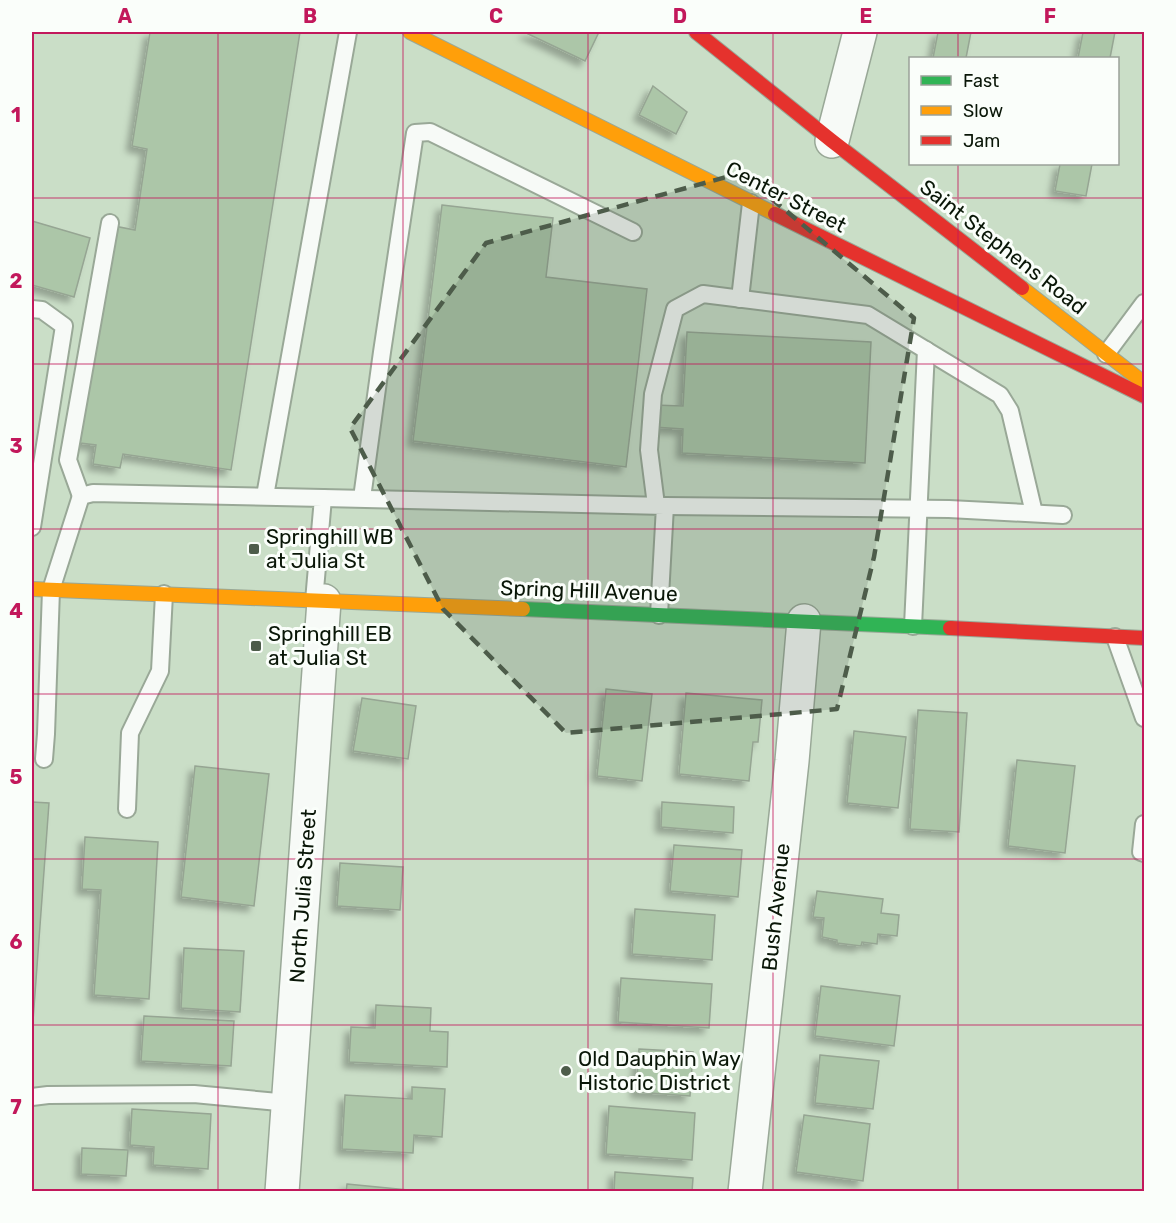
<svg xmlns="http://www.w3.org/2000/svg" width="1176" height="1223" viewBox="0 0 1176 1223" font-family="Rubik,sans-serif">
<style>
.building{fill:#acc6a8;stroke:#96a593;stroke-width:1.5;filter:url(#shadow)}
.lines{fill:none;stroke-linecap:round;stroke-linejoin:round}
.lane-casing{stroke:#99a897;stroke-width:20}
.street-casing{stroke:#99a897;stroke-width:36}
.fast-casing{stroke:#99a897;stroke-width:16}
.slow-casing{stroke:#99a897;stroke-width:16}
.jam-casing{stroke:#99a897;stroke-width:16}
.lane{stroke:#f7faf7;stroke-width:16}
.street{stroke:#f7faf7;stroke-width:33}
.fast{stroke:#30b455;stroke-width:14}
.slow{stroke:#ff9f0a;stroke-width:14}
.jam{stroke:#e5322d;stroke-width:14}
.marked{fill:#4d5c4a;fill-opacity:0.2;stroke:#4d5c4a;stroke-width:4.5;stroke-dasharray:12 8;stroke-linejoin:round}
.grid{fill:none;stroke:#c2185b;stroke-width:1.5;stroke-opacity:0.55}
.poi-dot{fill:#4d5c4a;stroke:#fafefa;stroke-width:2}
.labels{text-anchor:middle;stroke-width:6;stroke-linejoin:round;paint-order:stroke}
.street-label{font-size:21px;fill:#091607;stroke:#fafefa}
.poi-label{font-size:21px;fill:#091607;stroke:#fafefa;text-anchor:start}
.neatline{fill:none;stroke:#c2185b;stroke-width:2}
.grid-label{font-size:20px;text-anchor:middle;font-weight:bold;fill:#c2185b}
</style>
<defs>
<filter id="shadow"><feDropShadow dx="-5.5" dy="5.5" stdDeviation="3" flood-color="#0004"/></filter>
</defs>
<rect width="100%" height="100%" fill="#cadec7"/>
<g class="building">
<polygon points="150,32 300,32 231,470 123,454 120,468 93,464 96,445 80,443 114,226 135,230 147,149 132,146"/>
<polygon points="524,32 599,32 585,61"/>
<polygon points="938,32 971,32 966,58 933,58"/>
<polygon points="1083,32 1115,32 1110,58 1078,58"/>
<polygon points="653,86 687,112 676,134 639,115"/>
<polygon points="1060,164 1092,164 1086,196 1055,191"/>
<polygon points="442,205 553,218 546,277 647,289 626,467 413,441"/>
<polygon points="32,221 90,238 74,297 32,285"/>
<polygon points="687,332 871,342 865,463 682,453 683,429 653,427 654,405 683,406"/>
<polygon points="606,689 652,694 642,781 597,776"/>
<polygon points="686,693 762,700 758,742 753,742 749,781 679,774"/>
<polygon points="362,698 416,706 408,759 353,751"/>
<polygon points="918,710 967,713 959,832 910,829"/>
<polygon points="854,731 906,737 898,808 847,803"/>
<polygon points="1017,760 1075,766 1065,853 1008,846"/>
<polygon points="195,766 269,774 254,906 181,897"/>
<polygon points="32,802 49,803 33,1021 32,1021"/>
<polygon points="662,802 734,807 733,833 661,827"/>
<polygon points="85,837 158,842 149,999 94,995 101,890 82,889"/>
<polygon points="674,845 742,850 738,897 670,891"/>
<polygon points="340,863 403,867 400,910 337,906"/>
<polygon points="817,891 883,899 881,913 899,915 897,936 878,934 877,944 862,942 861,946 837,943 837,940 822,937 824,918 813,917"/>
<polygon points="635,909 715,915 712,960 632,954"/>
<polygon points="184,948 244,951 240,1012 181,1008"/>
<polygon points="621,978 712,984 709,1028 618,1022"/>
<polygon points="821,986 900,996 894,1046 815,1036"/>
<polygon points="376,1005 431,1008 430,1031 448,1032 447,1067 349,1062 351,1027 375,1028"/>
<polygon points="144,1016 234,1021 231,1066 141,1061"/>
<polygon points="639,1049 693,1052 690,1096 636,1092"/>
<polygon points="820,1055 879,1061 873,1109 815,1103"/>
<polygon points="412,1087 445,1089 442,1137 414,1135 413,1153 342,1149 345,1095 412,1099"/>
<polygon points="609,1106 695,1113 692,1160 606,1154"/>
<polygon points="132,1109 211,1114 208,1169 153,1165 154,1147 130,1145"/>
<polygon points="804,1115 870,1124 863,1181 796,1172"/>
<polygon points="82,1148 128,1150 126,1176 81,1174"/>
<polygon points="615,1172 693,1178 692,1192 614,1192"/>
<polygon points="347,1184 418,1191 418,1192 346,1192"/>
</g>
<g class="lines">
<defs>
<g id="lane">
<polyline points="740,299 751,203"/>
<polyline points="32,309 42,310 64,326 32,527"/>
<polyline points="1106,354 1144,303"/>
<polyline points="81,496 68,460 110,223"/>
<polyline points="265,496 348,32"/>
<polyline points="323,498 665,506 659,615"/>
<polyline points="362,498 382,352 415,133 430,132 633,232"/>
<polyline points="656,505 649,450 653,394 675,309 703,294 868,315 1000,395 1010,411 1034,513"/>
<polyline points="665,506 949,509 1063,515"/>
<polyline points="913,626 926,350"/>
<polyline points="1115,637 1144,718"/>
<polyline points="44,759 46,734 51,590 81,496 93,493 323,498 314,601"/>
<polyline points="127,809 130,733 160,671 164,594"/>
<polyline points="1144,824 1141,852 1144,853"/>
<polyline points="32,1097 48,1095 194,1094 289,1103"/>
</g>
<g id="street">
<polyline points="832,141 860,32"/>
<polyline points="282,1192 324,601"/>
<polyline points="745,1192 792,761 804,621"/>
</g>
<polyline id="fast" points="523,609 950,628"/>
<g id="slow">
<polyline points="410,32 775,214"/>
<polyline points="1022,288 1144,383"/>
<polyline points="32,589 523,609"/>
</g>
<g id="jam">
<polyline points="696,32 832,141 1022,288"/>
<polyline points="775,214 1144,396"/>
<polyline points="950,628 1144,638"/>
</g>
</defs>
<use href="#lane" class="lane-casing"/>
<use href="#street" class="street-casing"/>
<use href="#fast" class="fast-casing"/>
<use href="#slow" class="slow-casing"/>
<use href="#jam" class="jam-casing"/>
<use href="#lane" class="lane"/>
<use href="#street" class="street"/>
<use href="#fast" class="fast"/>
<use href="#slow" class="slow"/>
<use href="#jam" class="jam"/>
</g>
<path class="marked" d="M741,173L914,318L874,557L837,709L566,733L443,609L350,428L486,243Z"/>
<path class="grid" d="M218,32V1192M403,32V1192M588,32V1192M773,32V1192M958,32V58M958,164V1192M32,198H1144M32,364H1144M32,529H1144M32,694H1144M32,859H1144M32,1025H1144"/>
<g class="poi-dot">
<rect x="248" y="543" width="12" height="12" rx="3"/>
<rect x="250" y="640" width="12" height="12" rx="3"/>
<circle cx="566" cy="1071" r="6"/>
</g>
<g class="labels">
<g class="street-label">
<text transform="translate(786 197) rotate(27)" y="7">Center Street</text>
<text transform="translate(1003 247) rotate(38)" y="7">Saint Stephens Road</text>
<text transform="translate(589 591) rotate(2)" y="7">Spring Hill Avenue</text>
<text transform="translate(303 896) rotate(-86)" y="7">North Julia Street</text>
<text transform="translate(776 907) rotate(-84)" y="7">Bush Avenue</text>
</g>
<g class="poi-label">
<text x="266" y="544">Springhill WB<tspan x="266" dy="24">at Julia St</tspan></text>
<text x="268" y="641">Springhill EB<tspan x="268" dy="24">at Julia St</tspan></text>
<text x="578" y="1066">Old Dauphin Way<tspan x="578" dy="24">Historic District</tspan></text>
</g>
</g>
<rect width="1176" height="1223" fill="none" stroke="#fafefa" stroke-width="66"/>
<rect x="909" y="57" width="210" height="108" fill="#fafefa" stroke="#9aa199" stroke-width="1.5"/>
<rect x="921" y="76" width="30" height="9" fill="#30b455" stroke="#9aa199" stroke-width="1.5"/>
<text x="963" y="87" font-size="18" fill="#091607">Fast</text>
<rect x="921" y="106" width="30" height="9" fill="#ff9f0a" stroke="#9aa199" stroke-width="1.5"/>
<text x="963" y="117" font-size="18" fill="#091607">Slow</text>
<rect x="921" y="136" width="30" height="9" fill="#e5322d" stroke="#9aa199" stroke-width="1.5"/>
<text x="963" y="147" font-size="18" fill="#091607">Jam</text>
<rect x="33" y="33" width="1110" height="1157" class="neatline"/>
<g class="grid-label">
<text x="125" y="23">A</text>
<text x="310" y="23">B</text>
<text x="496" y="23">C</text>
<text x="680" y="23">D</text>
<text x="866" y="23">E</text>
<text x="1050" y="23">F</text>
<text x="16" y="122">1</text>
<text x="16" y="288">2</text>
<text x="16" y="453">3</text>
<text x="16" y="618">4</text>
<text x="16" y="784">5</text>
<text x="16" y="949">6</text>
<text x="16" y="1114">7</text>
</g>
</svg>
